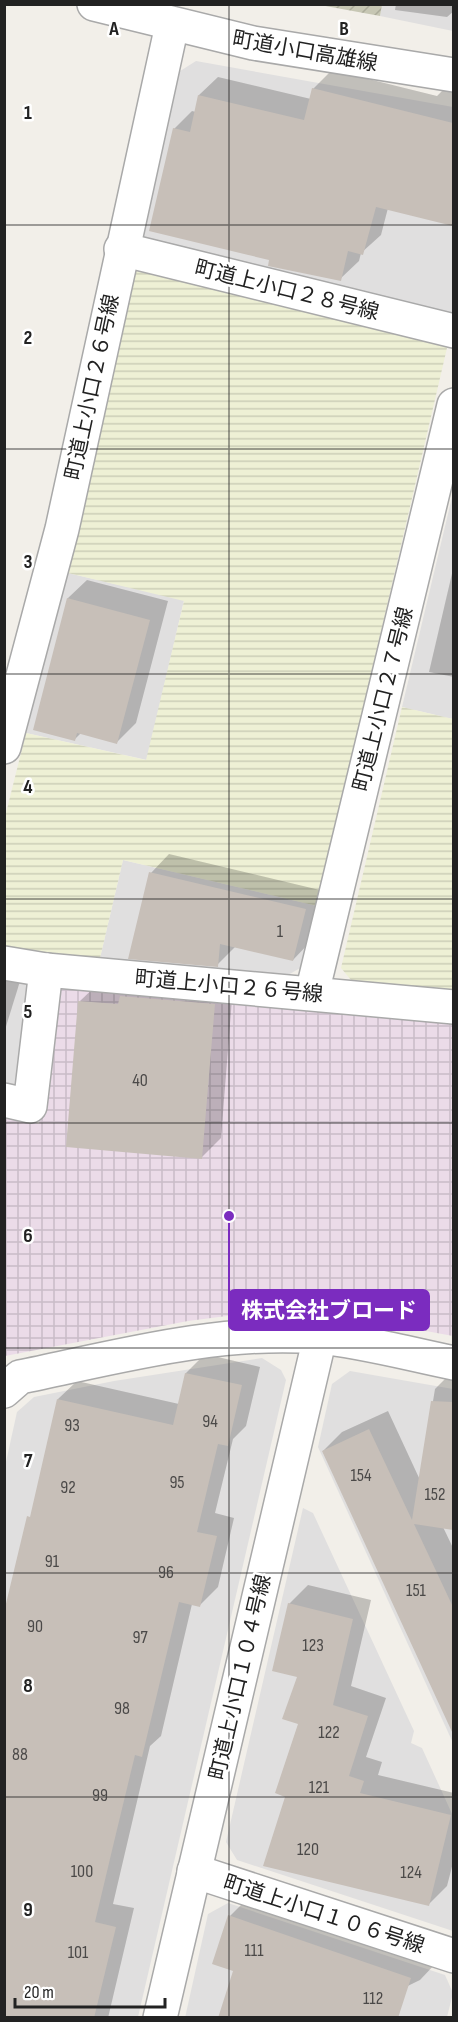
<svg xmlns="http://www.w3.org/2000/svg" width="458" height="2022" viewBox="0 0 458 2022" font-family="'Sofia Sans Condensed','Noto Sans JP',sans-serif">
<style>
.residential{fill:#e0dfdf}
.industrial{fill:url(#industrial-grid)}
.construction{fill:url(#construction-furrows)}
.farmland{fill:url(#farmland-rules)}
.shadow{fill:#0003}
.building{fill:#c7bfb8}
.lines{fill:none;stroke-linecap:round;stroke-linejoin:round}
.minor-casing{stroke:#a9a9a9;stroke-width:36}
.minor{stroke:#fff;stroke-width:33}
.grid{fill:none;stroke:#222;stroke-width:1.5;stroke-opacity:0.55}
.labels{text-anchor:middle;stroke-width:5;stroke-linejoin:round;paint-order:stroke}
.number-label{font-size:18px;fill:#4b4948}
.street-label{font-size:21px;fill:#222;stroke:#fff}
.grid-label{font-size:20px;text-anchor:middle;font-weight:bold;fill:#222;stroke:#fff;stroke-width:5;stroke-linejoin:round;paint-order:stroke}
.leader{fill:none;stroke:#7b2cbf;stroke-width:2}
.callout-dot{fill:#7b2cbf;stroke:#fff;stroke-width:2}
.callout{fill:#7b2cbf;stroke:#7b2cbf;stroke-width:2}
.callout-label{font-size:22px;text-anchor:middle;font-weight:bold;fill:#fff}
</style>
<defs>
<pattern id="industrial-grid" width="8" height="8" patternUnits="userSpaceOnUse" patternTransform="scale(1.5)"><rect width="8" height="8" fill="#ebdbe8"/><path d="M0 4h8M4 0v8" fill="none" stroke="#c9bcc7"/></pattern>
<pattern id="construction-furrows" width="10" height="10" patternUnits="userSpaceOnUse" patternTransform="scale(1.5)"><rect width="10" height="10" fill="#c7c7b4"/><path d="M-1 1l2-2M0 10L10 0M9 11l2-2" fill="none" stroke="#abab9a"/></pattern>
<pattern id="farmland-rules" width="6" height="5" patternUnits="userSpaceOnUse" patternTransform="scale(1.5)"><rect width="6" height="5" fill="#eef0d5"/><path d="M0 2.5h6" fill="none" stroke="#ccceb7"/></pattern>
</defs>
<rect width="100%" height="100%" fill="#f2efe9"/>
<g class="residential">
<polygon points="382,5 453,5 453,31 380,16"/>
<polygon points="196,61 453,107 454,315 145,242 140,236 177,73"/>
<polygon points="453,493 453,719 402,707"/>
<polygon points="68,573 184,600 147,760 26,733"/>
<polygon points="123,860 317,906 302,967 288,975 100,958"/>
<polygon points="4,979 32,985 19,1086 5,1082"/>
<polygon points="262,1358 281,1370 286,1380 138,2017 5,2018 4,1471 17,1412 34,1397 114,1381"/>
<polygon points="350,1371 453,1389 453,1743 318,1447 332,1384"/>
<polygon points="303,1508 313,1513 414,1731 411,1743 422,1748 453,1816 453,1931 237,1860 226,1842"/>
<polygon points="228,1903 445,1975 453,1993 447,2017 185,2018 208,1914"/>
</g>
<polygon class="industrial" points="57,988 453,1022 453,1336 296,1307 188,1321 5,1356 4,1116 39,1124"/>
<polygon class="construction" points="320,5 382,4 382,5 380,16"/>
<g class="farmland">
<polygon points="142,266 442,341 447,348 317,906 123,860 100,958 17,950 5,948 5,817 26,733 146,760 184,601 68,573 133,272"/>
<polygon points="402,707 453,719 453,990 351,980 341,968"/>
</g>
<g class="shadow">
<polygon points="396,4 454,4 454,11 447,17 395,10"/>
<polygon points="332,70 437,96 444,89 454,91 454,225 388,208 381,235 361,253 359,261 340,279 269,265 271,259 174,129 192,111 196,112 199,95 218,77 311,99 313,89"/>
<polygon points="454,565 454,677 429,672"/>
<polygon points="87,580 168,601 136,723 117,742 82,732 74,740 68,598"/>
<polygon points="169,854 324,891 311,941 293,960 236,946 217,965 151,873"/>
<polygon points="4,973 21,978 4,1033"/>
<polygon points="99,983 233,986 221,1138 202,1157 80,1001"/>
<polygon points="205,1354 260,1367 246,1426 233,1439 215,1513 234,1518 218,1587 200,1605 192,1604 161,1736 150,1746 113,1904 134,1908 108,2018 4,2018 58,1399 77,1381 179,1404 186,1373"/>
<polygon points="454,1370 454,1529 443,1527 454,1550 454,1732 323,1451 342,1432 388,1411 420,1480 435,1389"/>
<polygon points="308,1585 371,1600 351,1686 386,1698 366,1757 382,1762 378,1775 454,1793 454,1859 447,1886 428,1905 287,1796 300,1723 299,1675 289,1604"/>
<polygon points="249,1897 437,1962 420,1980 342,2018 235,1970 230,1916"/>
</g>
<g class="building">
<polygon points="312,88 453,123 453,226 376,207 363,255 348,251 341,281 268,266 269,260 149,231 173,128 190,132 198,95 304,120"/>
<polygon points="67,598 150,620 117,744 77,733 75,741 33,730"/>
<polygon points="149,872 306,909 293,961 220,944 218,967 128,959"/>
<polygon points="120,996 215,1004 202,1159 66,1147 78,1001 118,1004"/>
<polygon points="185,1373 242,1385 228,1446 218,1444 197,1532 217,1536 200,1607 179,1602 142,1757 135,1755 114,1842 95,1922 116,1927 94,2018 4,2018 4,1612 27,1516 30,1517 57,1399 173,1425"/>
<polygon points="431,1401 453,1402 453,1530 414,1524 453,1607 453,1734 322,1451 369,1429 412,1520"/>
<polygon points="288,1603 353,1619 333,1705 368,1716 349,1776 364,1781 360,1793 451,1815 429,1906 263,1866 285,1797 275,1793 298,1724 282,1719 297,1677 272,1671"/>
<polygon points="228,1915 411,1978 398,2018 218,2018 233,1971 212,1964"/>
</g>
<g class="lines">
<defs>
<g id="minor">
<polyline points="94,4 253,43 454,75"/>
<polyline points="121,249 454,331"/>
<polyline points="4,747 62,529 172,25"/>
<polyline points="4,963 46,970 454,1007"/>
<polyline points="312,993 454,405"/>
<polyline points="4,1100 30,1106 46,970"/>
<path d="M4,1391L20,1377C117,1357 218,1329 318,1337C363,1341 409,1354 454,1363"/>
<polyline points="194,1871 454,1956"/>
<polyline points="160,2018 320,1337"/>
</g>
</defs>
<use href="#minor" class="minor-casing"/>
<use href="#minor" class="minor"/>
</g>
<path class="grid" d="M229,4V2018M4,225H454M4,449H454M4,674H454M4,899H454M4,1123H454M4,1348H454M4,1573H454M4,1797H454"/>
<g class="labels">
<g class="number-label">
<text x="280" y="937">1</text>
<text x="140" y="1086">40</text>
<text x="210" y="1427">94</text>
<text x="72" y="1431">93</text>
<text x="361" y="1481">154</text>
<text x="177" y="1488">95</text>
<text x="68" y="1493">92</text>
<text x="435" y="1500">152</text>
<text x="52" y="1567">91</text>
<text x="166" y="1578">96</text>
<text x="416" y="1596">151</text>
<text x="35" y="1632">90</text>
<text x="140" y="1643">97</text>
<text x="313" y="1651">123</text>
<text x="122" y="1714">98</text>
<text x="329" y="1738">122</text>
<text x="20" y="1760">88</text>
<text x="319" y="1793">121</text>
<text x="100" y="1801">99</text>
<text x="308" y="1855">120</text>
<text x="82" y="1877">100</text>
<text x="411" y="1878">124</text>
<text x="254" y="1956">111</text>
<text x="78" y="1958">101</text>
<text x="373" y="2004">112</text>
</g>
<g class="street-label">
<text transform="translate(305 51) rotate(10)" y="7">町道小口高雄線</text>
<text transform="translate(287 290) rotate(14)" y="7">町道上小口２８号線</text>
<text transform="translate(92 387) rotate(-78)" y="7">町道上小口２６号線</text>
<text transform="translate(383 699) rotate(-76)" y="7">町道上小口２７号線</text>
<text transform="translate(229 986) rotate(5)" y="7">町道上小口２６号線</text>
<text transform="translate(240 1677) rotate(-77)" y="7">町道上小口１０４号線</text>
<text transform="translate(324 1914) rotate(18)" y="7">町道上小口１０６号線</text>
</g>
</g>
<g class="grid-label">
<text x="114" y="35">A</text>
<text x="344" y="35">B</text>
<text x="28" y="119">1</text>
<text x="28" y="344">2</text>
<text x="28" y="568">3</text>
<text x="28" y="793">4</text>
<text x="28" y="1018">5</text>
<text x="28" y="1242">6</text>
<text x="28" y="1467">7</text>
<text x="28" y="1692">8</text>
<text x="28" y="1916">9</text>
</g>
<path class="leader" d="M229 1216L229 1310"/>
<circle class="callout-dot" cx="229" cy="1216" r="6"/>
<rect class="callout" x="229" y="1290" width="200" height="40" rx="6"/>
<g class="callout-label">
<text x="329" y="1318">株式会社ブロード</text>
</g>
<rect width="458" height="2022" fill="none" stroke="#222222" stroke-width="12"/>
<path d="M15 1998v9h150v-9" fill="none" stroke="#222222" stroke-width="3"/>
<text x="24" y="1998" font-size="18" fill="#222222" stroke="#ffffff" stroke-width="4.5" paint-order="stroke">20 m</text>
</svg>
